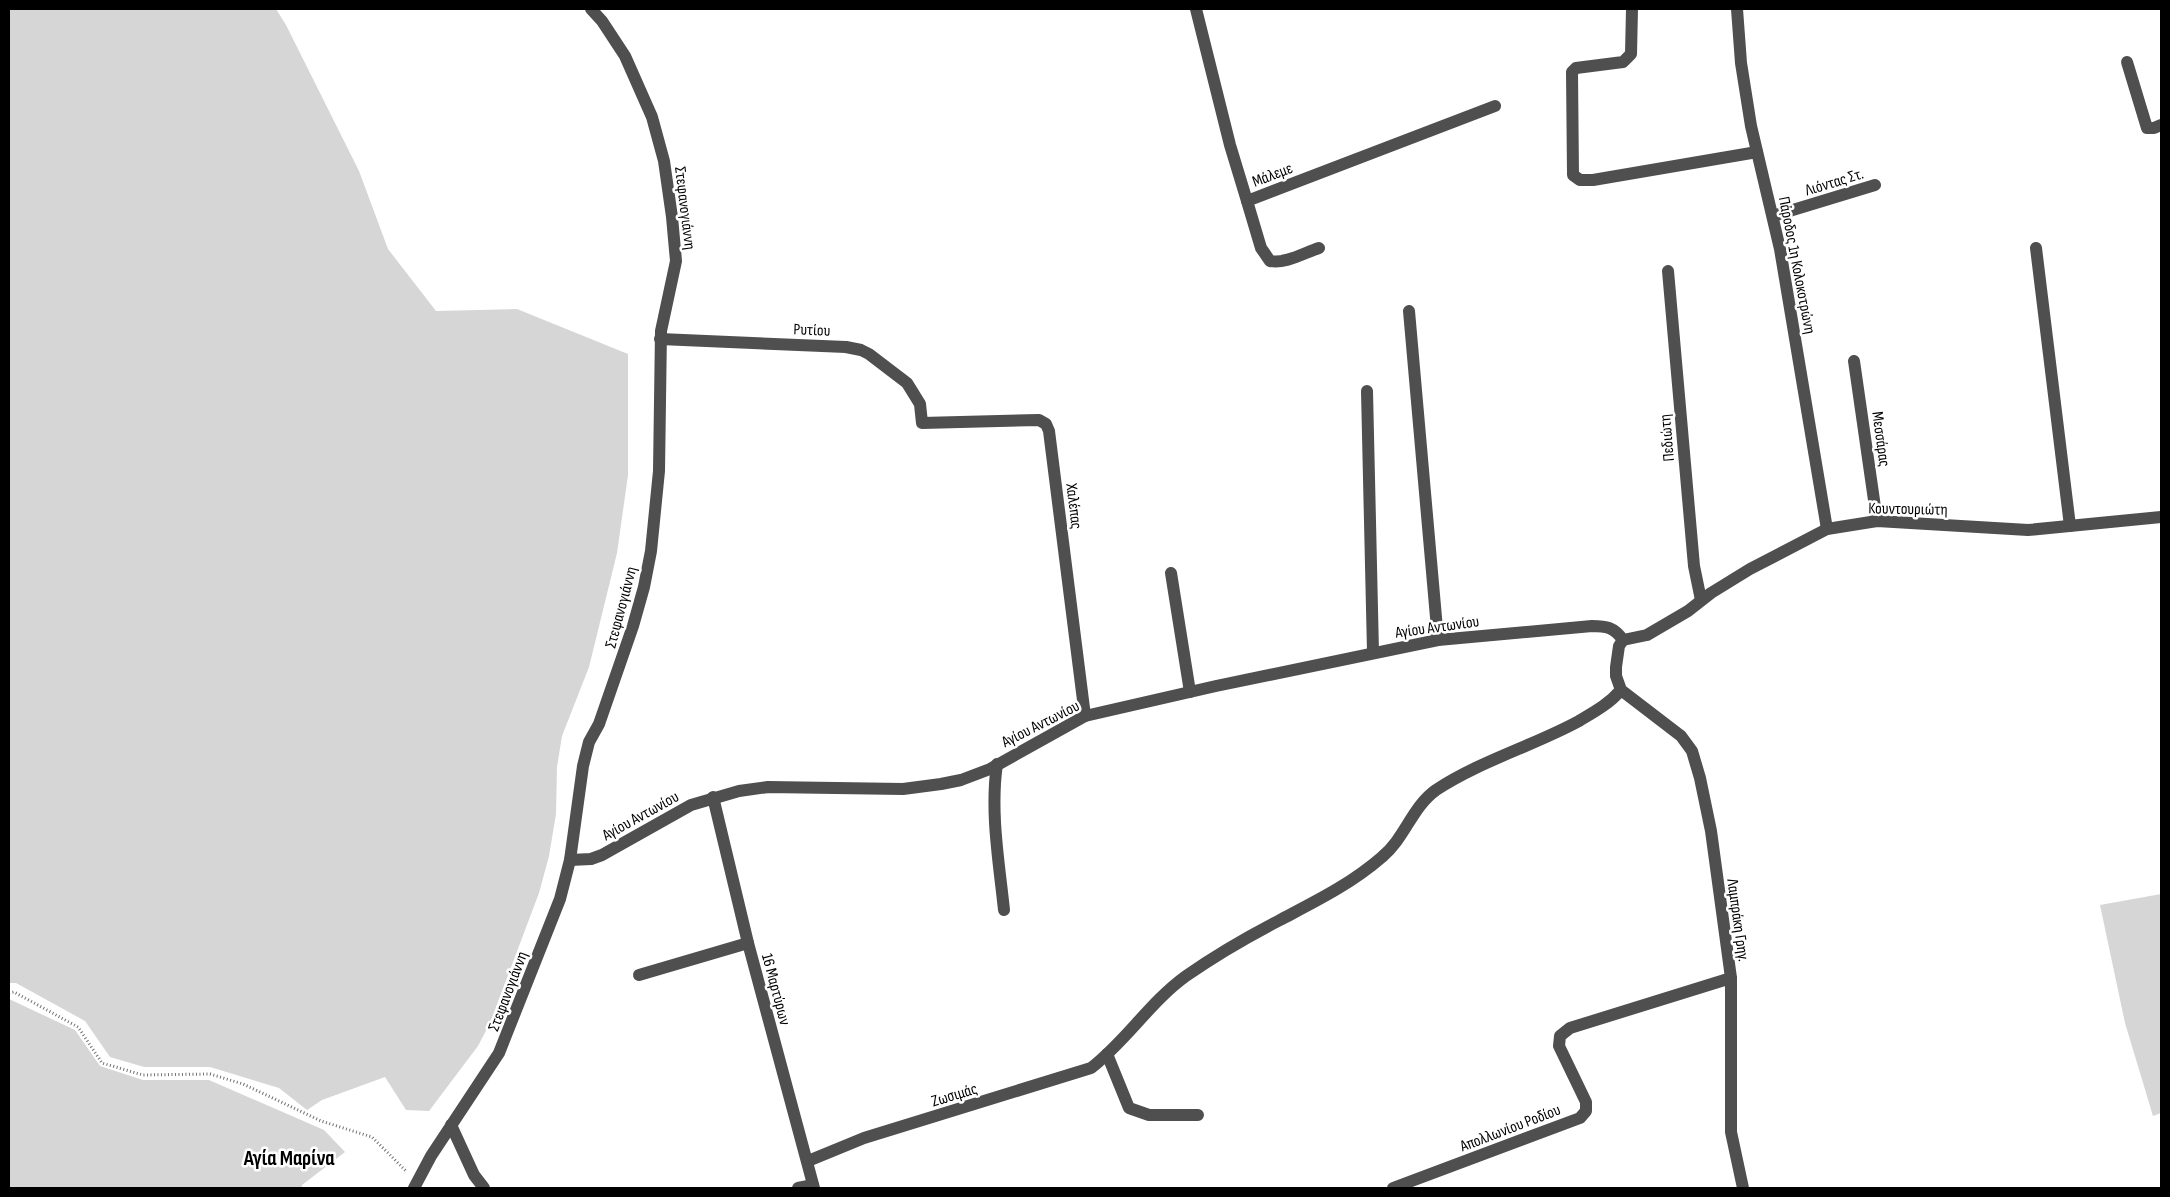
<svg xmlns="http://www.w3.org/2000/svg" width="2170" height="1197" viewBox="0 0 2170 1197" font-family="'Sofia Sans Condensed',sans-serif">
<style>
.grass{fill:#d6d6d6}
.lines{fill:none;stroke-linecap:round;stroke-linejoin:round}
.path{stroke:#717171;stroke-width:3;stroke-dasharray:1 2.5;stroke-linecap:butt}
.minor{stroke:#4f4f4f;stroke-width:12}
.labels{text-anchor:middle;stroke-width:5;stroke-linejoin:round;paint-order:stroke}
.street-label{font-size:16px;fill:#000;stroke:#fff}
.district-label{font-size:21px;font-weight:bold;fill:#000;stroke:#fff}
</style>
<rect width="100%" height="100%" fill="#fff"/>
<g class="grass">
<polygon points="9,9 276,9 286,25 359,171 388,249 436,311 517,309 628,354 628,475 617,553 589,667 562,736 557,767 556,814 549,856 539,893 490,1023 478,1046 429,1111 406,1110 385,1077 322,1100 307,1110 279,1088 210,1067 144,1067 110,1057 85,1021 16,983 9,983"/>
<polygon points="2161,894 2161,1113 2153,1116 2125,1023 2100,905"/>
<polygon points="9,999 75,1030 100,1066 143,1080 209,1080 324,1130 345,1152 302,1185 302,1188 9,1188"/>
</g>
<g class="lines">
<polyline class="path" points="9,993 14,992 78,1027 102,1063 143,1075 210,1074 243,1084 321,1121 372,1137 407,1172"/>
<g class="minor">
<polyline points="1196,9 1230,145 1247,201 1495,106"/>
<polyline points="1632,9 1631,54 1623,62 1576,68 1572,72 1573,175 1580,180 1593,180 1757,152"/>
<polyline points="1737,9 1741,63 1751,126 1780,249 1827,529"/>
<polyline points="2127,62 2147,128 2154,128 2161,125"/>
<path d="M1247,201L1261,248L1270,261C1285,264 1304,253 1319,248"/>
<polyline points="1773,216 1875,185"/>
<polyline points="2036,248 2070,526"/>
<polyline points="1668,271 1694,566 1701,600"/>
<polyline points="1409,311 1438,640"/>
<polyline points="660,339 846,347 861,350 869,354 907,383 920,404 922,423 1039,420 1046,424 1049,431 1085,716"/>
<polyline points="1854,361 1877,521"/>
<polyline points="1367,391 1373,652"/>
<polyline points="1171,573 1190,692"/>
<polyline points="1623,640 1619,646 1616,667 1616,676 1621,690 1681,736 1692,751 1700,778 1711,831 1731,978 1731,1132 1743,1188"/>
<polyline points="1623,640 1647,635 1688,611 1711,593 1750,569 1827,529 1877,521 2028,530 2161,517"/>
<path d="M997,764C990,812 999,862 1004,910"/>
<polyline points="713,797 748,943 814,1188"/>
<path d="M570,860L591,859L602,855L691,805L739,791L768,787L903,789L941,784L961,780L990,769L1085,716L1216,686L1438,640L1592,626C1606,626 1614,627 1623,640"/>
<polyline points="639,975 748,943"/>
<polyline points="1107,1054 1129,1108 1149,1115 1198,1115"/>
<polyline points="451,1125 474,1175 484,1188"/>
<path d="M808,1161L864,1138L1091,1068C1126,1041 1150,1002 1186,976C1216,955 1247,937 1280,920C1316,901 1351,884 1382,857C1405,838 1412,807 1436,790C1480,761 1533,746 1579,721C1594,712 1609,704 1621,690"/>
<polyline points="414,1188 431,1156 499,1053 560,899 570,860 583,766 589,742 599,724 633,626 644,587 651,551 659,471 661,331 676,261 672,217 664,161 652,117 625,56 602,21 591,9"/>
<polyline points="798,1188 813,1185"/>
<polyline points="1393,1188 1580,1118 1586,1111 1586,1102 1559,1046 1560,1036 1570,1028 1731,978"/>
</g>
</g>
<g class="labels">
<g class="street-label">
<text transform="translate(1272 174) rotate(-21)" y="6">Μάλεμε</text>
<text transform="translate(1834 181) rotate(-17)" y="6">Λιόντας Στ.</text>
<text transform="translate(686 208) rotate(83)" y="6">Στεφανογιάννη</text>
<text transform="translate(1798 265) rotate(79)" y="6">Πάροδος 1η Κολοκοτρώνη</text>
<text transform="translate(812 329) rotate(2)" y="6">Ρυτίου</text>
<text transform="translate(1666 438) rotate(-95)" y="6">Πεδιώτη</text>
<text transform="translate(1882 439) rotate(82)" y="6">Μεσσάρας</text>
<text transform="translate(1075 506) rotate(83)" y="6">Χαλέπας</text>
<text transform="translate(1908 508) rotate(1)" y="6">Κουντουριώτη</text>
<text transform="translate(620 607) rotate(-75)" y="6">Στεφανογιάννη</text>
<text transform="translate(1437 626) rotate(-8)" y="6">Αγίου Αντωνίου</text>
<text transform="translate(1040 723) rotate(-27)" y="6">Αγίου Αντωνίου</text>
<text transform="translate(640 815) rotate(-29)" y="6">Αγίου Αντωνίου</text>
<text transform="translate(1739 920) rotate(82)" y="6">Λαμπράκη Γρηγ.</text>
<text transform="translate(777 989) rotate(75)" y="6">16 Μαρτύρων</text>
<text transform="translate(507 991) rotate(-69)" y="6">Στεφανογιάννη</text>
<text transform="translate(954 1094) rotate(-17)" y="6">Ζωσιμάς</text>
<text transform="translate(1510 1127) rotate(-21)" y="6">Απολλωνίου Ροδίου</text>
</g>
<g class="district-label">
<text x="289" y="1165">Αγία Μαρίνα</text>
</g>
</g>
<rect width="2170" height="1197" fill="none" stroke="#000000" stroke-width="20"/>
</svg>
